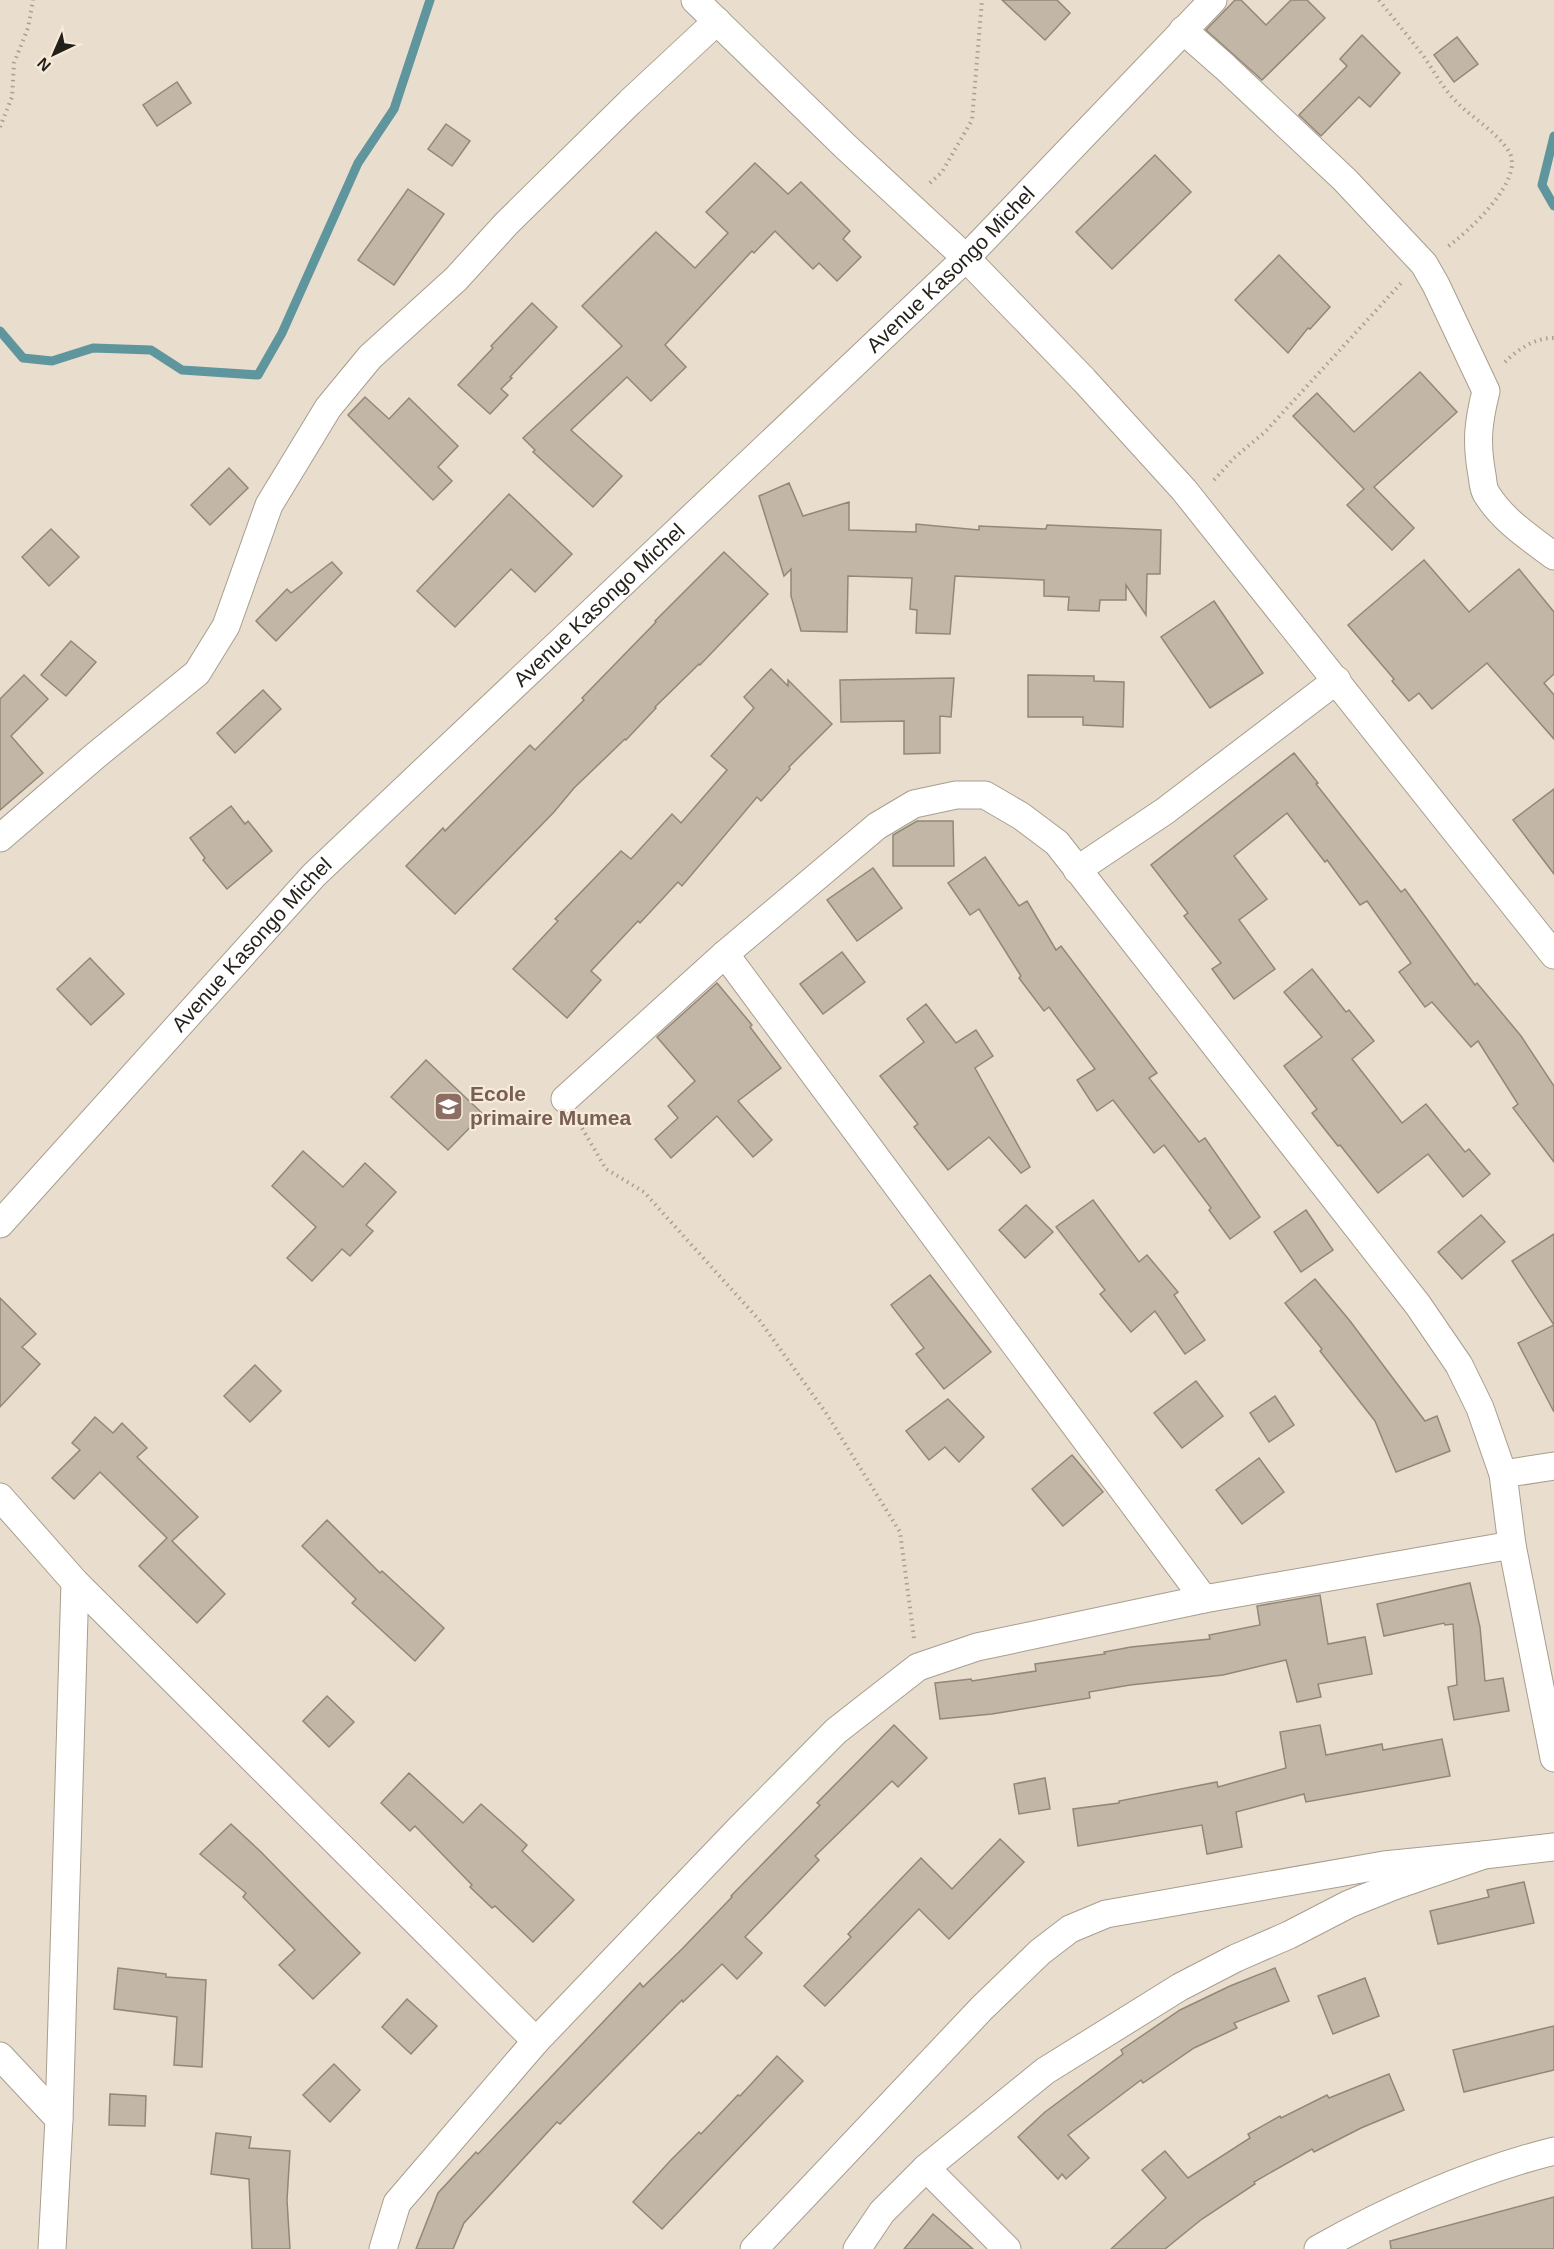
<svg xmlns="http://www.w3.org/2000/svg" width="1554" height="2249" viewBox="0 0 1554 2249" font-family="Helvetica,sans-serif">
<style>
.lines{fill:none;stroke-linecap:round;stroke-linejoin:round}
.stream{stroke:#5f959d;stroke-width:9}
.building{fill:#c2b7a7;stroke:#928878;stroke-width:1.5}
.minor-casing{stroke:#a89e8e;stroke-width:29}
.path{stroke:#a99f93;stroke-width:4;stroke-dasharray:1.5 4.5;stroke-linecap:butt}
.minor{stroke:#fff;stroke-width:27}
.labels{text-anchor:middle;stroke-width:4.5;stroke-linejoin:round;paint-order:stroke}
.street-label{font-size:21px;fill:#231f19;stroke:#f6ebda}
.education-label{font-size:21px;font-weight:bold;fill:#785e54;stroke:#f6ebda;text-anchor:start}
</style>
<rect width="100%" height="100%" fill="#e9ddcd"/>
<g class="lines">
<g class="stream">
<polyline points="1554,136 1542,185 1554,206"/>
<polyline points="0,331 23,358 52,361 93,348 151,350 182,370 258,375 282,333 358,163 394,109 430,0"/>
</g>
</g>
<g class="building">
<polygon points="1002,0 1057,0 1070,13 1045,40"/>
<polygon points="1235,0 1241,0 1266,25 1291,0 1307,0 1325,18 1262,80 1206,30"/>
<polygon points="1362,35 1400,73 1370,107 1359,97 1321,136 1299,115 1347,66 1340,59"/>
<polygon points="1457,37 1478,64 1454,82 1434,55"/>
<polygon points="177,82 191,103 157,126 143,105"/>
<polygon points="446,124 470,141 452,166 428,149"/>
<polygon points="1155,155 1191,192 1112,269 1076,232"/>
<polygon points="755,163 788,194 801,182 850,231 843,239 861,257 837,281 819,263 813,269 775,231 754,253 752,251 665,345 686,367 651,401 627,377 571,430 622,476 593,507 533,452 535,450 523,438 622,346 582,306 656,232 695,268 728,233 706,212"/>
<polygon points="408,189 444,214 394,285 358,260"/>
<polygon points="1279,255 1330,307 1310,329 1308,328 1288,353 1235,300"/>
<polygon points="532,303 557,327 510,377 512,378 501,389 508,395 490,414 458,385 493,348 491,346"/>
<polygon points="1420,372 1457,412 1374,487 1414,528 1392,550 1347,505 1364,489 1293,416 1317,393 1354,432"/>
<polygon points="365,397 389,419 409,398 458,446 438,467 452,481 433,500 348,415"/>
<polygon points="229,468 248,488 210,525 191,505"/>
<polygon points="789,483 803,516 849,502 849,530 916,532 916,524 979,530 979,526 1046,529 1047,525 1161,530 1160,574 1147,574 1146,615 1126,585 1126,600 1100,600 1099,611 1068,610 1069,597 1044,596 1044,580 955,576 950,634 916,633 917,610 910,609 912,578 848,576 847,632 801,631 791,596 791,569 784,576 759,496"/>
<polygon points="509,494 572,554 535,592 511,569 455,627 417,591"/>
<polygon points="51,529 79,557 49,586 22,557"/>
<polygon points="724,552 768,594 700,665 699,664 655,707 656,708 626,740 625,739 574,788 554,812 455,914 406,866 443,828 445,831 530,745 535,750 584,700 582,698 656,622 655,621"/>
<polygon points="1424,560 1469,612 1519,569 1554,612 1554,674 1544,683 1554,695 1554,739 1487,663 1432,709 1419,693 1409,701 1392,681 1394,679 1348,625"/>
<polygon points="332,562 342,573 276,641 256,621 287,589 291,593"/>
<polygon points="1214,601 1263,673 1210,708 1161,637"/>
<polygon points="71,641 96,662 66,696 41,675"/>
<polygon points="771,669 788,686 788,680 832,724 789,767 790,769 761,801 757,797 682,886 678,882 640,923 638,921 591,971 601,980 567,1018 513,969 558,921 555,919 621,851 631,859 672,814 681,823 727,770 711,756 754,708 744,697"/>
<polygon points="24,675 48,699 11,736 43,773 0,810 0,699"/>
<polygon points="1028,675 1094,676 1094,681 1124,682 1123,727 1083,725 1083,717 1028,717"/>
<polygon points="954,678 951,717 940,716 940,753 904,754 904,721 841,722 840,680"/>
<polygon points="263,690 281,709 235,753 217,733"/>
<polygon points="1294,753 1318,783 1316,784 1401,892 1405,889 1475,985 1477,983 1521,1036 1554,1086 1554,1162 1513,1108 1518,1104 1478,1041 1471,1047 1432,1002 1425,1007 1399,972 1411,963 1367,901 1360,905 1327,860 1325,862 1287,813 1234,856 1267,899 1239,920 1275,969 1234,999 1212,969 1221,963 1184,916 1188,913 1151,865"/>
<polygon points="1554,789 1554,874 1513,820"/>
<polygon points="231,806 245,824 248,821 272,851 227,889 203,860 205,858 190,838"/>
<polygon points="917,821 953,821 954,866 893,866 893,835"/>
<polygon points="985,857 1019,906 1027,901 1056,950 1061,946 1157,1073 1149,1078 1199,1142 1205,1138 1260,1217 1230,1239 1209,1210 1211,1208 1164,1145 1154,1153 1113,1100 1097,1111 1077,1080 1095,1069 1049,1007 1044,1011 1019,978 1021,976 979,909 970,915 948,883"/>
<polygon points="873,868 902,908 857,941 827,900"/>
<polygon points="842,952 865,982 823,1014 800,984"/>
<polygon points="90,958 124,994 91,1025 57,989"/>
<polygon points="1312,969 1346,1012 1349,1010 1374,1041 1352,1059 1402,1123 1426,1104 1465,1152 1469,1149 1490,1174 1463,1197 1428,1154 1378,1193 1340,1145 1338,1146 1312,1113 1317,1109 1284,1066 1322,1037 1284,992"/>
<polygon points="717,983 752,1025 750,1027 781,1068 738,1101 772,1140 753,1157 717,1116 671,1158 655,1139 678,1118 668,1106 695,1081 657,1037"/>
<polygon points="926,1004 956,1043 976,1030 993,1056 975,1068 1030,1167 1021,1173 989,1137 948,1170 914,1127 918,1124 880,1076 924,1042 907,1019"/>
<polygon points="426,1060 483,1114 448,1150 391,1097"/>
<polygon points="303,1151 343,1187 365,1163 396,1192 366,1225 373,1231 350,1256 342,1249 312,1281 287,1258 316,1227 272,1186"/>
<polygon points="1093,1200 1139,1262 1147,1255 1178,1292 1174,1295 1205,1340 1185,1354 1155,1311 1131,1332 1100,1294 1105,1290 1056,1227"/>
<polygon points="1026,1205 1053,1232 1025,1258 999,1230"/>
<polygon points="1306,1210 1333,1250 1301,1272 1274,1232"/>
<polygon points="1481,1215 1505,1242 1462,1279 1438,1252"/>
<polygon points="1554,1234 1554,1412 1518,1343 1554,1325 1512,1261"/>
<polygon points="930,1275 991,1352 944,1389 916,1354 924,1348 891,1305"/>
<polygon points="1315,1279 1350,1321 1425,1421 1437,1416 1450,1451 1396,1472 1375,1421 1320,1351 1322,1349 1285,1303"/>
<polygon points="0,1298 36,1334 22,1347 40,1364 0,1407"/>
<polygon points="255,1365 281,1391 250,1422 224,1396"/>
<polygon points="1196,1381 1223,1416 1182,1448 1154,1413"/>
<polygon points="1275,1396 1294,1425 1269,1442 1250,1413"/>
<polygon points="948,1399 984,1437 959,1462 945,1447 929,1460 906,1431"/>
<polygon points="95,1417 113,1433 122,1423 147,1448 137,1457 198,1517 172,1541 225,1594 197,1623 139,1566 167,1538 100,1472 74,1499 52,1478 80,1450 72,1443"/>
<polygon points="1072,1455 1103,1492 1063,1526 1032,1489"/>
<polygon points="1259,1458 1284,1492 1242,1524 1216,1490"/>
<polygon points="327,1520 380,1573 382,1571 444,1628 415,1661 352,1603 356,1599 302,1546"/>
<polygon points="1470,1583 1480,1627 1485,1681 1503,1678 1509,1711 1454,1720 1448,1687 1457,1685 1453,1624 1445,1625 1444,1623 1384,1636 1377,1604"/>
<polygon points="1320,1595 1328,1644 1365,1637 1372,1674 1318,1684 1321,1697 1297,1702 1286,1660 1223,1675 1130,1685 1089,1692 1090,1698 992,1714 940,1719 935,1683 971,1679 972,1681 1036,1671 1035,1664 1105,1654 1104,1652 1131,1647 1210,1639 1209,1635 1260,1625 1257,1606"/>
<polygon points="327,1696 354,1722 329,1747 303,1721"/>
<polygon points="894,1725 927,1758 898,1787 892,1781 815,1856 819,1860 745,1937 762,1953 737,1979 722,1964 683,2002 682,2000 560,2124 557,2122 464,2223 453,2249 416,2249 438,2193 476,2152 478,2154 640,1983 643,1987 682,1949 732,1897 731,1896 820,1805 817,1803"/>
<polygon points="1320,1725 1326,1755 1382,1744 1383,1750 1442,1739 1450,1776 1306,1802 1304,1794 1236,1812 1242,1847 1207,1854 1202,1825 1078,1846 1073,1809 1119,1803 1119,1801 1217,1782 1218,1787 1286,1768 1280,1732"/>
<polygon points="409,1773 463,1823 481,1804 527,1845 522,1851 574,1900 533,1942 495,1906 492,1908 470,1887 472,1885 415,1826 410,1831 381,1803"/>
<polygon points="1045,1778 1050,1809 1019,1814 1014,1784"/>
<polygon points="231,1824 261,1852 360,1953 313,1999 279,1965 295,1950 243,1897 246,1893 200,1854"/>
<polygon points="1000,1839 1024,1862 949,1939 919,1909 825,2006 804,1986 851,1937 848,1934 921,1858 952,1889"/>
<polygon points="1524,1882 1534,1923 1438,1944 1430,1911 1489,1897 1487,1890"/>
<polygon points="118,1968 166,1974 166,1977 206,1980 202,2067 174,2065 177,2017 114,2009"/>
<polygon points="1275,1968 1289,2001 1234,2023 1237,2028 1194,2048 1143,2083 1141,2080 1068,2135 1089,2158 1066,2179 1062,2174 1058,2179 1018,2137 1045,2112 1123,2054 1121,2050 1180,2010 1230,1986"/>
<polygon points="1365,1978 1379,2016 1333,2034 1318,1996"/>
<polygon points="407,1999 437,2026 411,2054 382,2027"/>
<polygon points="1554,2026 1554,2070 1464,2092 1453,2050"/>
<polygon points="777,2056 803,2081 662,2229 633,2202 670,2161 699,2132 701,2134 738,2095 740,2096"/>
<polygon points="334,2064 360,2090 330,2122 303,2095"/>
<polygon points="1389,2074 1404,2110 1361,2128 1314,2152 1312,2149 1254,2182 1255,2184 1202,2219 1165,2249 1111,2249 1166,2198 1142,2170 1165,2151 1188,2178 1250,2138 1248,2134 1280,2116 1281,2118 1327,2095 1329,2098"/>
<polygon points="110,2094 146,2096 145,2126 109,2125"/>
<polygon points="216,2133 251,2137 249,2148 290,2151 287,2200 290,2249 252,2249 249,2179 211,2174"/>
<polygon points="1554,2197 1554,2249 1391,2249 1390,2241"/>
<polygon points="933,2214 973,2249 904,2249"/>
</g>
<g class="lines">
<defs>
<g id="minor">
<polyline points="695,0 845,146 966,258 1084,380 1184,490 1554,955"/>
<path d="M1183,30L1225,67L1345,180L1424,264L1436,285L1486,391C1478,423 1476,442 1482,475C1483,481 1483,488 1486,493C1502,520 1530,538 1554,556"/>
<polyline points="0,838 95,756 197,673 226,626 269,505 328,408 370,357 456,279 506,224 630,102 717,21"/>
<polyline points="1077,870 1165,811 1337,680"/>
<polyline points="725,954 1204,1599"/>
<polyline points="565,1099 725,954 877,826 914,804 956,795 985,795 1021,816 1057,843 1418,1305 1459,1365 1480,1408 1503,1474 1512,1545 1554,1758"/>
<path id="s1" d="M0,1224L314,875L966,258L1213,0"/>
<polyline points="1503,1474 1554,1466"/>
<polyline points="0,1497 75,1582 536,2041"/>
<polyline points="0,2056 59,2119"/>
<polyline points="926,2168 1007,2249"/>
<polyline points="52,2249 59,2119 75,1582"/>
<polyline points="383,2249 397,2203 536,2041 738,1830 836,1731 918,1667 977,1647 1204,1599 1512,1545"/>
<polyline points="754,2249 982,2008 1040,1952 1070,1929 1106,1914 1384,1865 1484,1855"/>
<polyline points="857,2249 882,2212 926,2168 1045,2071 1180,1987 1236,1958 1289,1935 1349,1904 1394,1886 1484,1855 1554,1847"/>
<path d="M1318,2249C1393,2207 1471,2172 1554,2151"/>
</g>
</defs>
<use href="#minor" class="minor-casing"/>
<g class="path">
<path d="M1379,0C1393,18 1408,36 1422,54C1432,68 1440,83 1451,96C1468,116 1493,128 1508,150C1528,178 1467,233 1446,248"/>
<polyline points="0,127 12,97 14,63 28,28 33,0"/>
<polyline points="930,183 942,172 972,120 982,0"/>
<path d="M1505,362C1517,350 1536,337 1554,338"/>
<polyline points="1214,480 1234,458 1265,432 1402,282"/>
<polyline points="579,1123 606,1169 644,1192 760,1321 826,1413 900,1532 914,1638"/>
</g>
<use href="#minor" class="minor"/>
</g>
<defs>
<symbol id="school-square" viewBox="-11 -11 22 22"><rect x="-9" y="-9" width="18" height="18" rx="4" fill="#8d6e63" stroke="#f6ebda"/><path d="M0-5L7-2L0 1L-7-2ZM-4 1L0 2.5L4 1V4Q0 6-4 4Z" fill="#fff"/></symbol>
</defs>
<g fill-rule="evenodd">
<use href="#school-square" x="432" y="1090" width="33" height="33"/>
</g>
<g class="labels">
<g class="street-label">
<text dy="7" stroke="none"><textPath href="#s1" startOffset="1348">Avenue Kasongo Michel</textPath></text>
<text dy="7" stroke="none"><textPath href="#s1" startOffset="862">Avenue Kasongo Michel</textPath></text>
<text dy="7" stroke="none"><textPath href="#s1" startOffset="376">Avenue Kasongo Michel</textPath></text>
</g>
<g class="education-label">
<text x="470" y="1101">Ecole<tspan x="470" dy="24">primaire Mumea</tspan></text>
</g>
</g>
<g transform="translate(54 54) rotate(224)" stroke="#f6ebda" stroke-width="4.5" paint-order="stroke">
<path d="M0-4.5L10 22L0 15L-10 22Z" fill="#231f19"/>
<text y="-9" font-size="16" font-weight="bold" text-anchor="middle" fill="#231f19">N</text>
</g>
</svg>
